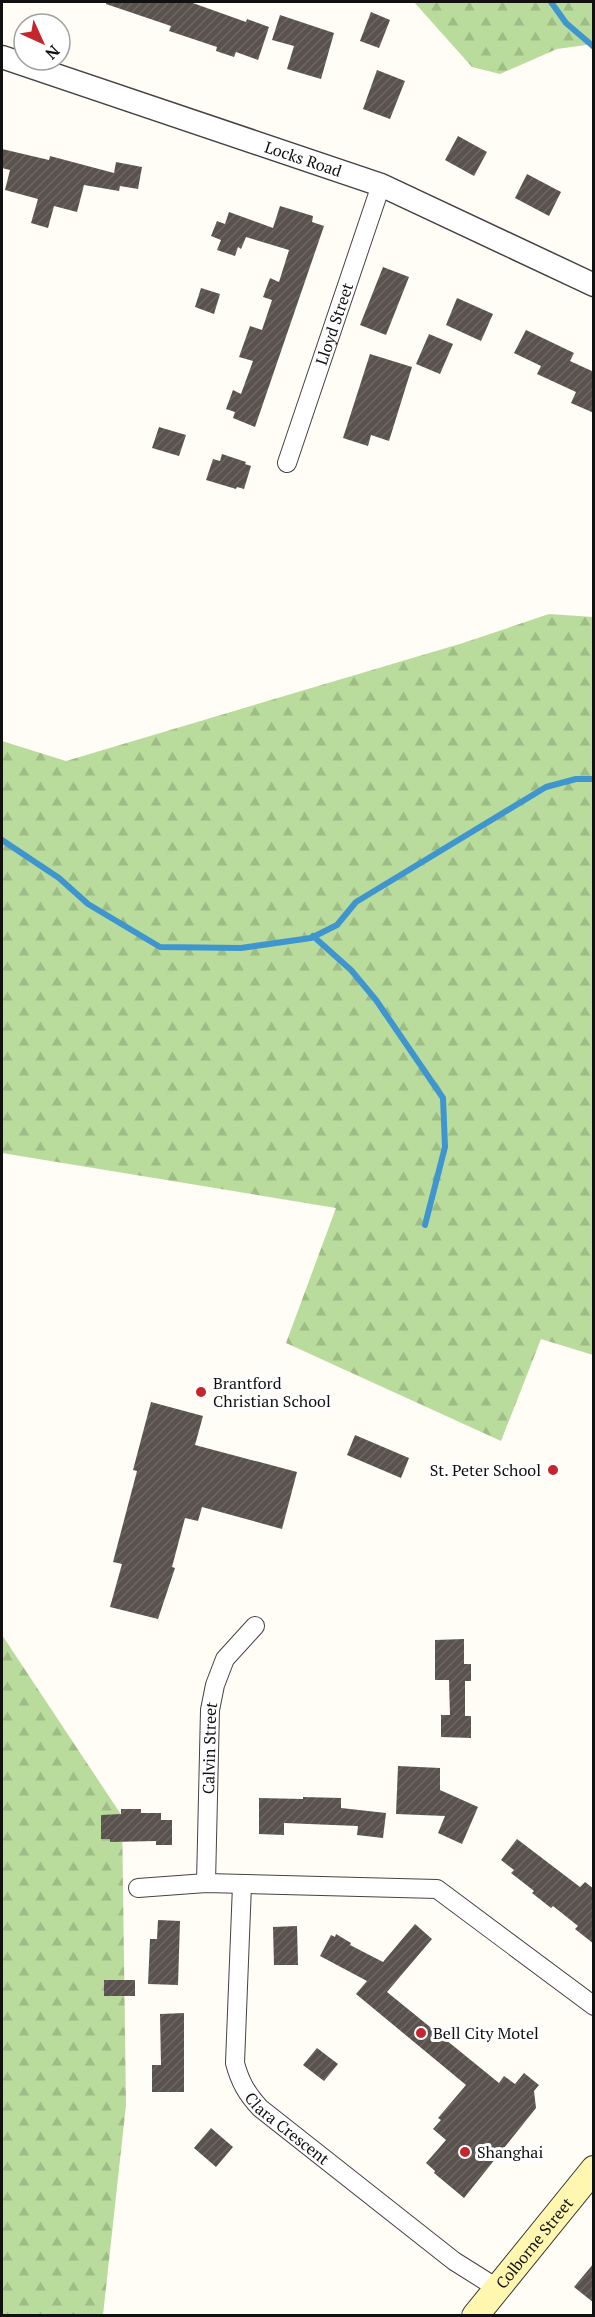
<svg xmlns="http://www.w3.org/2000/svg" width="595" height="2317" viewBox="0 0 595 2317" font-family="'PT Serif',serif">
<defs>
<pattern id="forest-firs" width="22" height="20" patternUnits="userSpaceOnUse" patternTransform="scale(1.5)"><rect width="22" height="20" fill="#b9dc9c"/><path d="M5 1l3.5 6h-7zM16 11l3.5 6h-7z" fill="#9ebc85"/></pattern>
<pattern id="building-hatch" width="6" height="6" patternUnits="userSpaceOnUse" patternTransform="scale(1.5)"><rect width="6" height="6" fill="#5a524d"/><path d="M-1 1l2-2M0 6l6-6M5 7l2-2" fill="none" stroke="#6d6662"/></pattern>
</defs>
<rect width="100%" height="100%" fill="#fffdf5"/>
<!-- forest -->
<g fill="url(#forest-firs)">
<polygon points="414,2 593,2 593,44 557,49 500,74 472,67"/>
<polygon points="549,614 593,617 593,1355 541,1339 501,1441 286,1343 336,1208 2,1153 2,741 66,761 463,643"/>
<polygon points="2,1635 122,1816 126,2105 103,2315 2,2315"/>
</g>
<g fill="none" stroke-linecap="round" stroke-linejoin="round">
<!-- stream -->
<g stroke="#3f96cf" stroke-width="6">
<polyline points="551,2 566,23 594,47"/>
<polyline points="2,840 59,878 88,904 160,947 241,948 311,938 337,925 356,902 546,787 576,779 594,779"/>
<polyline points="313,936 351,970 376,1000 443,1098 445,1147 425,1225"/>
</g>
</g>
<!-- building -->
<g fill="url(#building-hatch)">
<polygon points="106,2 190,2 246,22 247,19 269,27 258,60 236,52 234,57 216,51 217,47 169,31 171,26 106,4"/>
<polygon points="371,12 390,20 379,48 360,41"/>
<polygon points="280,15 334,33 321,79 287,69 294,46 272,40"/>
<polygon points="377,70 405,81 390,119 363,109"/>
<polygon points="458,136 487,152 474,176 445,160"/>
<polygon points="2,149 49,160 50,156 114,173 116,162 142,167 138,189 120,186 119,191 84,185 77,212 54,206 48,228 31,223 38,199 5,190 10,170 2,168"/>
<polygon points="527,174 561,192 549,216 515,198"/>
<polygon points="280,206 313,216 312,222 324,226 255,427 233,418 235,412 226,409 233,390 241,394 253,361 239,357 250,326 262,330 272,300 263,297 270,278 279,282 289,250 246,237 241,249 238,247 235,256 217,250 221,240 211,236 217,221 225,224 229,212 273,228"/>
<polygon points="383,267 409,277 386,335 360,325"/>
<polygon points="201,288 220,294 214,314 195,307"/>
<polygon points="457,298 493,314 481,341 446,325"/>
<polygon points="526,330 574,353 570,361 594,372 594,413 571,403 576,392 537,374 541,366 514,353"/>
<polygon points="429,334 453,344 440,374 416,364"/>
<polygon points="370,354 412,367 389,441 371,435 368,446 343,438"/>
<polygon points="159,427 186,435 179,456 152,448"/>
<polygon points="222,454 246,462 245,464 251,466 244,489 237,487 236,489 206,480 213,459 220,461"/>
<polygon points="151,1402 203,1416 195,1445 297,1472 282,1529 202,1507 198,1521 185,1518 172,1567 175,1568 158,1619 110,1607 122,1564 113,1562 137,1471 133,1470"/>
<polygon points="355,1435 409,1458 401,1478 347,1455"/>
<polygon points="464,1639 464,1664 471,1664 471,1681 465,1681 465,1716 471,1716 471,1738 441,1737 441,1715 450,1715 449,1680 435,1680 435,1640"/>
<polygon points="398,1766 440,1768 440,1790 478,1807 462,1844 438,1833 445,1816 396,1814"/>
<polygon points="303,1797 341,1798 341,1808 386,1813 383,1838 357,1835 358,1826 284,1823 284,1835 259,1834 259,1798 303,1799"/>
<polygon points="121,1809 141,1809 141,1813 161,1813 161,1820 172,1820 172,1845 156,1845 156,1841 110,1842 110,1839 101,1839 101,1815 121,1814"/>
<polygon points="517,1839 580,1887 585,1882 594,1889 594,1944 575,1929 578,1926 553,1906 551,1908 532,1893 534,1891 511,1873 514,1870 501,1860"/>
<polygon points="158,1920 180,1921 178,1985 148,1984 150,1939 157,1939"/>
<polygon points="415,1924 432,1939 387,1992 499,2083 504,2076 515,2084 524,2073 539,2085 534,2091 536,2108 464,2198 434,2173 435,2171 426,2163 446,2140 433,2129 441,2120 438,2118 466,2085 356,1994 367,1981 320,1956 331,1935 335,1937 336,1934 351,1943 350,1945 383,1962"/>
<polygon points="297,1926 298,1965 274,1965 273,1927"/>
<rect x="104" y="1980" width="31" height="16"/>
<polygon points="184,2013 184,2092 152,2092 152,2065 161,2065 160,2014"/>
<polygon points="317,2048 338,2064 324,2081 303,2065"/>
<polygon points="211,2128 233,2147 216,2167 194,2148"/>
<polygon points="594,2263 594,2303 574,2287"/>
</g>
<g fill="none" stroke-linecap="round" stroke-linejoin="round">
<!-- minor casing -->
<g stroke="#444" stroke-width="20">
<g id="minor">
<path id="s1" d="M287 463 381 185"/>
<path id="s2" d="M206 1883 210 1710 215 1685 225 1659 255 1626"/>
<path id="s3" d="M242 1885 235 2063C240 2082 247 2094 260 2108L454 2261 497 2288"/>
<polyline points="138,1888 206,1883 437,1889 594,2006"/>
</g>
</g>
<!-- tertiary casing -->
<g stroke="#444" stroke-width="25">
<g id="tertiary">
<path id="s4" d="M2 57 381 185 594 285"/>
</g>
</g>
<!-- secondary casing -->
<g stroke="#333" stroke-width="28">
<g id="secondary">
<path id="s5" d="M475 2316 594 2169"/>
</g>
</g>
<!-- minor -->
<use href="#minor" stroke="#fff" stroke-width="18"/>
<!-- tertiary -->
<use href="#tertiary" stroke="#fff" stroke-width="22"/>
<!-- secondary -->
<use href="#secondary" stroke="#fff6b0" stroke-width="26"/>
</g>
<!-- markers -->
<g fill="#c4262e" stroke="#fff" stroke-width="2">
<circle cx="201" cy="1392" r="6"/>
<circle cx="553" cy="1470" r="6"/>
<circle cx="421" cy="2033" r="6"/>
<circle cx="465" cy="2152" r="6"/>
</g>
<g text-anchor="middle" stroke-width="6" stroke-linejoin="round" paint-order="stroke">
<!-- street labels -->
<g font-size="16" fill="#111" stroke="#fff">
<text dy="6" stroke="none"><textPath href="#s4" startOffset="318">Locks Road</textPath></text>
<text dy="6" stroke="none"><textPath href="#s1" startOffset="147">Lloyd Street</textPath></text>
<text dy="6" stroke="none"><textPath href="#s2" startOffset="135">Calvin Street</textPath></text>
<text dy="6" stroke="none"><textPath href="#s3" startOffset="264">Clara Crescent</textPath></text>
<text dy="6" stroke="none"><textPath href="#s5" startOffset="94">Colborne Street</textPath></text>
</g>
<!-- poi labels -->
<g font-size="16" fill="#111" stroke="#fff" text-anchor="start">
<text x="213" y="1389">Brantford<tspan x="213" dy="18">Christian School</tspan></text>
<text x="541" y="1476" text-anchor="end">St. Peter School</text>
<text x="433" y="2039">Bell City Motel</text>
<text x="477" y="2158">Shanghai</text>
</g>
</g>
<!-- border -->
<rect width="595" height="2317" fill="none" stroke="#111111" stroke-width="6"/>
<!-- north arrow -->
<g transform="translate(42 42) rotate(135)"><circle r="28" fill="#ffffff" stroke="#a0a0a0" stroke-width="1.5"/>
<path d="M0-4.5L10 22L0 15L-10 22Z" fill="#c4262e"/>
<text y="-9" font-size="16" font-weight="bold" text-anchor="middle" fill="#111111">N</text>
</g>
</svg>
